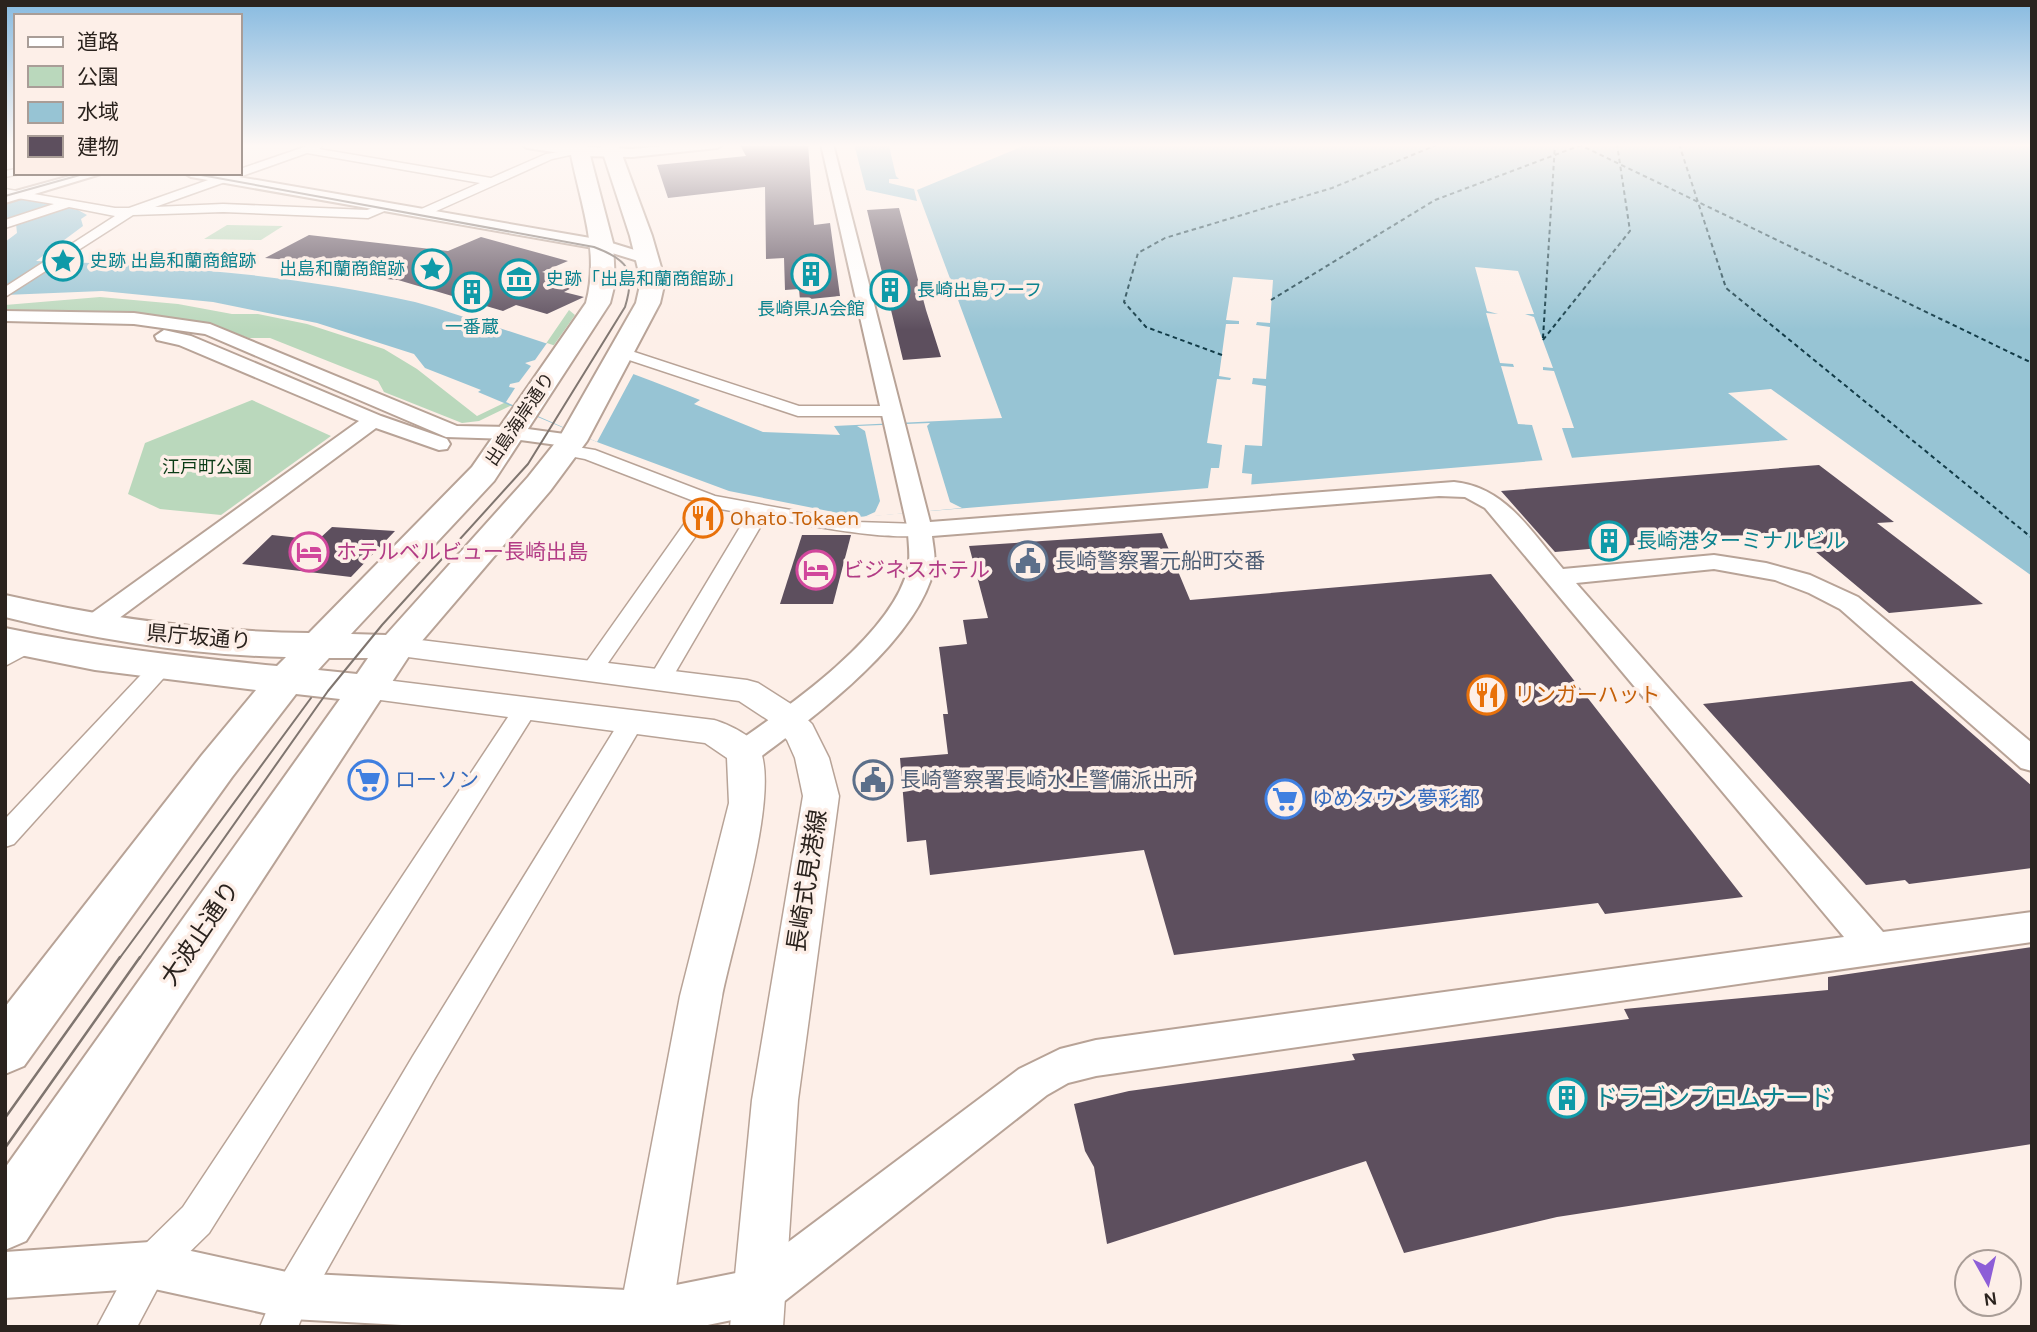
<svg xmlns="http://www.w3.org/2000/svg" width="2037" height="1332" viewBox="0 0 2037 1332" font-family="Karla,'Noto Sans JP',sans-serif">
<rect width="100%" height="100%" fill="#fdefe8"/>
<!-- green -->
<g fill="#bad8bc">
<polygon points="227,225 283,226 261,240 204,239"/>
<polygon points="100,297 178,304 232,314 258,314 307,324 384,349 417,369 477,416 506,402 569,310 575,315 512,405 479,421 462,423 384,392 378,381 270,338 249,338 223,329 177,318 94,311 5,312 5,305"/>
<polygon points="252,400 331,436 221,515 160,509 128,494 145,443"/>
</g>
<!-- water -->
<g fill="#97c4d4">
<polygon points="854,144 889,146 896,176 899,179 889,179 889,183 914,189 917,201 866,190"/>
<path d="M1028 144H2032V576L1771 389 1728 393 1788 440 858 517 729 491 597 442 478 392 481 390 425 368 414 354 317 323 213 302 102 291 5 295V242L17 233 16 224 5 222V196L78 210 87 215 81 219 83 226 36 261C163 265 291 274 415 302 442 309 469 319 496 327 565 349 633 373 700 400L694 404 763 432 840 435 834 426 1002 418 917 190Z"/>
</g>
<!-- pier -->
<g fill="#fdefe8">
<polygon points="1475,267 1518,271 1534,314 1525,314 1534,317 1553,368 1543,367 1543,370 1554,371 1574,428 1562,428 1573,461 1543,462 1532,425 1518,424 1501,366 1514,367 1513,364 1500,363 1486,313 1498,314 1487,311"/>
<polygon points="1233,277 1273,280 1270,323 1257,322 1256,325 1270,327 1266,379 1253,378 1252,384 1266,386 1262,446 1245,445 1242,473 1252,474 1251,488 1226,490 1208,488 1211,468 1219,468 1222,445 1207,443 1217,379 1230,380 1231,378 1219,376 1226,324 1239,324 1239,321 1226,320"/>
<polygon points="547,343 634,373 597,442 506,402 515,388 509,387 510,384 519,382 531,366 525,363 535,360"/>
<polygon points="930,423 927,426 950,502 962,508 864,517 875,512 880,501 865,431 857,426"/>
</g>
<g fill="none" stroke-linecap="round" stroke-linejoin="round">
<!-- ferry -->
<g stroke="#123b47" stroke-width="2" stroke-dasharray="4.5 3.5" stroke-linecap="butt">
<polyline points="1578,144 2032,363"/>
<polyline points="1679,144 1726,288 2032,538"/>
<polyline points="1271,300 1435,200 1584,144"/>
<polyline points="1543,338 1555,144"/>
<polyline points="1543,340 1630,231 1617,144"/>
<polyline points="1222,355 1146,327 1124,302 1138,253 1165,238 1332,188 1439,144"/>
</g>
</g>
<!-- building -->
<g fill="#5d4f5e">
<polygon points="808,144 814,225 830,223 840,296 800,300 799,289 785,290 784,258 766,259 765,187 668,198 657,165 746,156 740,145"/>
<polygon points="899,208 926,310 941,357 903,360 867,210"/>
<polygon points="309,235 448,251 481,237 568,261 542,272 565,278 559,281 577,285 564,292 584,297 547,314 516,305 503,311 398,280 283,270 301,261 265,258"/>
<polygon points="1819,465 1894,522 1877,523 1983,604 1889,613 1791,531 1555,552 1501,491"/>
<polygon points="332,527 395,531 351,577 242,564 272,535 318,540"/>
<polygon points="1162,533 1190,600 1491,574 1743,897 1605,914 1598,903 1174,955 1144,850 930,875 926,840 907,842 900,758 948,754 943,714 948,714 939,647 967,644 963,620 988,618 969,546"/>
<polygon points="802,535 851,535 833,604 780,604"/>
<polygon points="1912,681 2032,786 2032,868 1909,884 1905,880 1866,885 1703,704"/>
<polygon points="2032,947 2032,1144 1557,1217 1404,1253 1366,1161 1107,1244 1094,1167 1085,1151 1074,1104 1129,1091 1355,1060 1352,1054 1629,1019 1624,1009 1828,990 1828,977"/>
</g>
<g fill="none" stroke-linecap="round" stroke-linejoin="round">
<!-- minor casing -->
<g stroke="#b8a397" stroke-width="3">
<g id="minor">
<polygon points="313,144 324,144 319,149 491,178 546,154 579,149 584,152 552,159 423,217 417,213 419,210 480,183 307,153 155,207 223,204 367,210 388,203 394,207 368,218 223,212 133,215 5,297 5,287 115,216 69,207 5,228 5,220 54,204 5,196 5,189 115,208 129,208 228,173 240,173 240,169"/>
<polygon points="16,169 16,173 20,174 5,177 5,171"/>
<polygon points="619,347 799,406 889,406 897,411 889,416 798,416 614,355 611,352 614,349"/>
<path d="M565 445 595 450 715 496 856 522 920 524 930 530C916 548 791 522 766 517L668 685 660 688 652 685 648 680 748 514 715 508 599 676 591 679 583 676 580 671 699 503 585 459 559 454 556 450Z"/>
<polygon points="27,638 35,640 38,645 35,650 5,666 5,649"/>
<polygon points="162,659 170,661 173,666 170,671 14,844 5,847 5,819 154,661"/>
<polygon points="526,700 534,702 538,708 209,1233 163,1278 137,1327 97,1327 137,1252 183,1207 518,702"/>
<polygon points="632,714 641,716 644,722 435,1078 306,1307 298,1327 260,1327 278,1283 413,1056 623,716"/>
</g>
</g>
<!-- tertiary casing -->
<g stroke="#b8a397" stroke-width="4">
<g id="tertiary">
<polygon points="521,144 632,149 682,144 723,144 717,148 632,157 579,156 527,148"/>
<path d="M821 144H833L930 522 1454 482C1506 487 1531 532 1563 569L1714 555 1766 563 1810 575 1858 597 2032 743V771L2021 768 1840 609 1809 593 1775 580 1714 569 1576 583 1883 932 2032 912V942L1096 1076 1068 1083 1047 1095 777 1307 761 1314 698 1327H439L291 1319 150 1288 5 1298V1252L150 1242 291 1273 646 1291 751 1270 1019 1069 1060 1049 1096 1040 1844 937 1485 508 1465 497 1439 496 932 536C933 546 936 558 934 568 918 641 813 718 755 761L744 764 733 761 729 753 733 745C788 707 893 635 908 568 911 556 908 542 908 530Z"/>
<polygon points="81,173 104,173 5,203 5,194"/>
<polygon points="184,173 216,173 602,240 654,256 656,259 648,264 599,249 191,177"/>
<polygon points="5,311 134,313 210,324 457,426 513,427 572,435 580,436 583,441 580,446 572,447 513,439 446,437 205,334 134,324 5,321"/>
<polygon points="164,330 191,336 381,416 447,439 450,444 447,449 439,450 376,428 103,630 94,632 85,630 81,624 85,618 359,421 179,345 157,340 155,336"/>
</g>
</g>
<!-- secondary casing -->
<g stroke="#b8a397" stroke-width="3">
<g id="secondary">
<polygon points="396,637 747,680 758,683 791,704 812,724 829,758 839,796 798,1100 783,1327 730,1327 752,1100 803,796 795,758 787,740 768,720 739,701 385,654 381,647 385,640"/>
<path d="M369 678 714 720C728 724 756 737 761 752 778 802 733 940 722 997 702 1106 687 1217 670 1327H617L680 996 729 803 727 758 705 743 358 697 353 689 358 681Z"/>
</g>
</g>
<!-- trunk casing -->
<g stroke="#b8a397" stroke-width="4">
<path id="trunk" d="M569 144H587L613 243 615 283 610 303 494 481 351 634 386 635 528 477 559 438 636 303 641 281 630 236 600 144H618L652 236 665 281 660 303 587 441 550 491 409 656 26 1241 5 1250V1168L340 699 296 694 232 777 24 1066 5 1074V1007L202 755 256 690 95 670 5 652V628C95 647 186 657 277 666L286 657C191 655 98 640 5 617V595C106 618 206 632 309 633L472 467 586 303C601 248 578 198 569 144ZM329 658H368L357 674 318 670Z"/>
</g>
<!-- minor -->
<use href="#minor" fill="#fff" fill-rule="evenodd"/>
<!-- tertiary -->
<use href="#tertiary" fill="#fff" fill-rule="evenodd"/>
<!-- secondary -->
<use href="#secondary" fill="#fff" fill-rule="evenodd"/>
<!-- trunk -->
<use href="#trunk" fill="#fff" fill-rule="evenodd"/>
<!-- tram-far1 -->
<g stroke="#7f756f" stroke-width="2">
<polyline points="5,196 87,173"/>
<polyline points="119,959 311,698"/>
<path d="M139 959 328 691 382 625 528 464 625 307C636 271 629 260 594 247L190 173"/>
</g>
<!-- tram -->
<g stroke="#7f756f" stroke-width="2.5">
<polyline points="5,1118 120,957"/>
<polyline points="5,1148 140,957"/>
</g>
</g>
<!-- sky -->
<linearGradient id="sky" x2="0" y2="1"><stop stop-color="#87bae0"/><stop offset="0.44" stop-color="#fef8f5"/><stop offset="1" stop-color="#fef8f5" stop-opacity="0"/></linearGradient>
<rect width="2037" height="330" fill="url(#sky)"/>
<!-- icons -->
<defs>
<g id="sight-ring" transform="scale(2.0125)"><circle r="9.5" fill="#fdefe8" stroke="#0f9aa8" stroke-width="1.5"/><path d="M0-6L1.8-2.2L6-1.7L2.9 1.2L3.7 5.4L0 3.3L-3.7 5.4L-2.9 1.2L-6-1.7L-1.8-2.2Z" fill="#0f9aa8"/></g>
<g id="building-ring" transform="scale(2.0125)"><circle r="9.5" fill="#fdefe8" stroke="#0f9aa8" stroke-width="1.5"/><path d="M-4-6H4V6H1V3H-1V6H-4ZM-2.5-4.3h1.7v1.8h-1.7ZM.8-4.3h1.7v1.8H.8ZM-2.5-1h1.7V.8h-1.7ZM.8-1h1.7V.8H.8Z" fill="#0f9aa8"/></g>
<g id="museum-ring" transform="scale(2.0125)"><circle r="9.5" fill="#fdefe8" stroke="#0f9aa8" stroke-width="1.5"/><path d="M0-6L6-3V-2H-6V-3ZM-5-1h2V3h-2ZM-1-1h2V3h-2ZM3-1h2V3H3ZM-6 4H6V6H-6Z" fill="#0f9aa8"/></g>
<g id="restaurant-ring" transform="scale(2.0125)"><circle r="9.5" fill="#fdefe8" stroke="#e8710a" stroke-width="1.5"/><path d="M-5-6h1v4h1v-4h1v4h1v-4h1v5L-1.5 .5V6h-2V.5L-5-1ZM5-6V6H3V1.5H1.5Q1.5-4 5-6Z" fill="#e8710a"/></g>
<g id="hotel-ring" transform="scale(2.0125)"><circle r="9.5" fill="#fdefe8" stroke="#d1479c" stroke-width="1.5"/><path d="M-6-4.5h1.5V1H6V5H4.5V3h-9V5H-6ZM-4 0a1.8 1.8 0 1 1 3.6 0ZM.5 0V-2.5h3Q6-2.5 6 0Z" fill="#d1479c"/></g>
<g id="civic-ring" transform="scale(2.0125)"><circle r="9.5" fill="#fdefe8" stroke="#5c6f8a" stroke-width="1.5"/><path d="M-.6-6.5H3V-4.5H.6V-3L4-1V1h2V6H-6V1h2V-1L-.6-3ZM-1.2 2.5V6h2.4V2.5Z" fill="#5c6f8a"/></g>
<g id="supermarket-ring" transform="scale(2.0125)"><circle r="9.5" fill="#fdefe8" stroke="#3f7fe0" stroke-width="1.5"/><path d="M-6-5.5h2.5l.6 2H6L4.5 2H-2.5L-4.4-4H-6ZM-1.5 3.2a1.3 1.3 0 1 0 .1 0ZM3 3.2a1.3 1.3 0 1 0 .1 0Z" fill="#3f7fe0"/></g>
</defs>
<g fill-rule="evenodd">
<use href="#sight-ring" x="63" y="261"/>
<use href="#sight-ring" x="432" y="269"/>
<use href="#building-ring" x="811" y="274"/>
<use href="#museum-ring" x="519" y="279"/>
<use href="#building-ring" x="890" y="290"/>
<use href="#building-ring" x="472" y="292"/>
<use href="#restaurant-ring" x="703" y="518"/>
<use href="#building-ring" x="1609" y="541"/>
<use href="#hotel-ring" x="309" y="552"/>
<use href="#civic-ring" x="1028" y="561"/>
<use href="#hotel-ring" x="816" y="570"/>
<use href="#restaurant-ring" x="1487" y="695"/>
<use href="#supermarket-ring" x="368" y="780"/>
<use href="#civic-ring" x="873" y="780"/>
<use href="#supermarket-ring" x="1285" y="799"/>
<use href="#building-ring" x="1567" y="1098"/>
</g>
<g text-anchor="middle" stroke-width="7" stroke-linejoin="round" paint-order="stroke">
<!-- far-culture labels -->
<g font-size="18" fill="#0d838f" stroke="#fdefe8" text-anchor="start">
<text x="90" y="267">史跡 出島和蘭商館跡</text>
<text x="405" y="275" text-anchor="end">出島和蘭商館跡</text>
<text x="546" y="285">史跡「出島和蘭商館跡」</text>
<text x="917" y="296">長崎出島ワーフ</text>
<text x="811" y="315" text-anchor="middle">長崎県JA会館</text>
<text x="472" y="333" text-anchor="middle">一番蔵</text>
</g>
<!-- far-street labels -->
<g font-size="18" fill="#2b231e" stroke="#fdefe8">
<text transform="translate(520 419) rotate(-56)" y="6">出島海岸通り</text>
</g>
<!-- far-park labels -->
<g font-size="18" fill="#0a3b16" stroke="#fdefe8">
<text x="207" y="473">江戸町公園</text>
</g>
<!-- food labels -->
<g font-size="21" fill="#c56008" stroke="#fdefe8" text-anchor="start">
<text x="730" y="525">Ohato Tokaen</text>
<text x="1514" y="702">リンガーハット</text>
</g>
<!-- culture labels -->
<g font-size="21" fill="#0d838f" stroke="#fdefe8" text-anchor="start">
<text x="1636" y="548">長崎港ターミナルビル</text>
</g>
<!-- hotel labels -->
<g font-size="21" fill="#b23c85" stroke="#fdefe8" text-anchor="start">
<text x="336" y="559">ホテルベルビュー長崎出島</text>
<text x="843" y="577">ビジネスホテル</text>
</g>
<!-- service labels -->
<g font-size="21" fill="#4e5e75" stroke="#fdefe8" text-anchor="start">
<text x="1055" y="568">長崎警察署元船町交番</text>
<text x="900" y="787">長崎警察署長崎水上警備派出所</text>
</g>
<!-- street labels -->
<g font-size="21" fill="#2b231e" stroke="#fdefe8">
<text transform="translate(199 637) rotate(5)" y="7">県庁坂通り</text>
</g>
<!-- shop labels -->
<g font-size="21" fill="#366cbe" stroke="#fdefe8" text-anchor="start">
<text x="395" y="787">ローソン</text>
<text x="1312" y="806">ゆめタウン夢彩都</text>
</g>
<!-- near-street labels -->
<g font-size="24" fill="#2b231e" stroke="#fdefe8">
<text transform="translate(807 881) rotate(-81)" y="8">長崎式見港線</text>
<text transform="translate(200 933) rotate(-56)" y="8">大波止通り</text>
</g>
<!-- near-culture labels -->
<g font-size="24" fill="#0d838f" stroke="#fdefe8" text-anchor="start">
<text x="1594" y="1106">ドラゴンプロムナード</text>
</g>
</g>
<!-- border -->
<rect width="2037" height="1332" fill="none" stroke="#2b231e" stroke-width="14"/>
<!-- legend -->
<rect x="14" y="14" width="228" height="161" fill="#fdefe8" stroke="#a99d97" stroke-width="2"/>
<rect x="28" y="37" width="35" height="10" fill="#ffffff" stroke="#a99d97" stroke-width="2"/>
<text x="77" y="49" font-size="21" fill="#2b231e">道路</text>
<rect x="28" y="66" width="35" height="21" fill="#bad8bc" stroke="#a99d97" stroke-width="2"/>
<text x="77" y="84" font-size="21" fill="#2b231e">公園</text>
<rect x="28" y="102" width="35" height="21" fill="#97c4d4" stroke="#a99d97" stroke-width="2"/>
<text x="77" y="119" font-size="21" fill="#2b231e">水域</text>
<rect x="28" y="136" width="35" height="21" fill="#5d4f5e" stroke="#a99d97" stroke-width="2"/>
<text x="77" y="154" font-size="21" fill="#2b231e">建物</text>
<!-- north arrow -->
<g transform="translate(1988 1283) rotate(172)"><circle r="33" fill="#fdefe8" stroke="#a99d97" stroke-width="2"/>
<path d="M0-5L12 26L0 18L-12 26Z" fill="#8d5ed7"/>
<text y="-10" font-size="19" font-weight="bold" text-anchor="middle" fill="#2b231e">N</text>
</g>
</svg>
